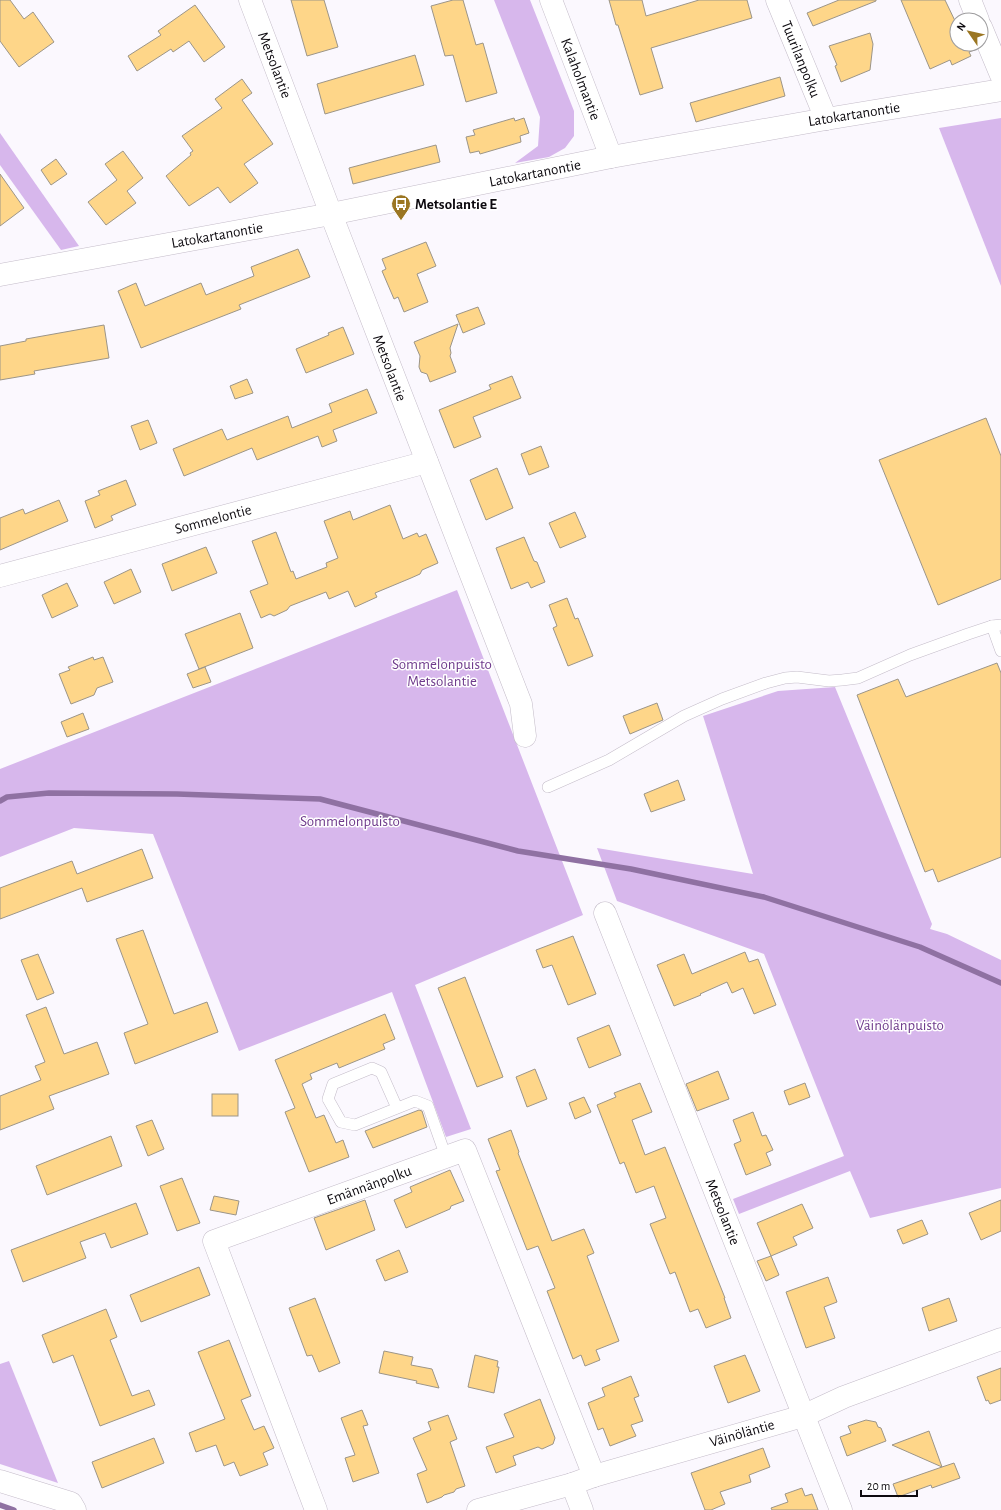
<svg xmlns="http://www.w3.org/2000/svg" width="1001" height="1510" viewBox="0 0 1001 1510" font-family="'Alegreya Sans',sans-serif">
<rect width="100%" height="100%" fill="#fbf8fe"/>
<!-- green -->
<g fill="#d7b7ec">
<polygon points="494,0 530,0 574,111 574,136 565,148 549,157 515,163 538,146 540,117"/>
<polygon points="1001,118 1001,286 939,128"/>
<polygon points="0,133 79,246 61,250 0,165"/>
<polygon points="457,590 583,915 415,985 471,1129 446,1137 392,992 239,1051 153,834 74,828 0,857 0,769"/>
<polygon points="835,687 932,924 930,929 947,934 1001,960 1001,1188 870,1218 850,1171 739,1214 733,1199 844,1156 764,954 617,901 597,848 753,874 703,716 778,691"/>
<polygon points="9,1361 58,1483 0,1464 0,1364"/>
</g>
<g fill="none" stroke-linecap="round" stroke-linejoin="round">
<!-- stream -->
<g stroke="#8f71a2" stroke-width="5.5">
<polyline points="0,801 7,797 49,793 177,794 320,799 518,851 631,869 764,897 920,947 1001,983"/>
<polyline points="0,1505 14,1510"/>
</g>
</g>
<!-- building -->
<g fill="#fed689" stroke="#9c9588">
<polygon points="0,0 10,0 24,19 33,12 54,42 19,67 0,41"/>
<polygon points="291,0 324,0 338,47 307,56"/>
<polygon points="453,0 463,0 476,45 483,43 497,93 466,102 453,55 445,56 431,6"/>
<polygon points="609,0 642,0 646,16 699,0 747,0 752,18 651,48 663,88 640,95 618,25 616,25"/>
<polygon points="839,0 876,0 876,1 813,26 807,13"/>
<polygon points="901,0 945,0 957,25 957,44 975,44 977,49 969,52 971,56 952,65 950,60 930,69"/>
<polygon points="195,5 225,47 204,62 189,41 173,52 171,49 137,71 128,56 161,35 158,31"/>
<polygon points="870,33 873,44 870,70 841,82 835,66 837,65 829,46"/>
<polygon points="415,55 424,85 325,114 317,84"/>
<polygon points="780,77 785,96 696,122 690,103"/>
<polygon points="242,79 252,93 242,100 273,144 244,164 258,183 230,203 218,187 189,206 166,176 191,155 190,153 193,151 182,136 222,108 215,99"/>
<polygon points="514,118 515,121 524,118 529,133 520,136 521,142 480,154 479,151 470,153 466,137 475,135 473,130"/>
<polygon points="436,145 440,162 353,184 349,168"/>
<polygon points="123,151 143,178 127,191 136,203 106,225 88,202 117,180 105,164"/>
<polygon points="56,159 67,174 51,185 41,170"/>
<polygon points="0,174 24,208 0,226"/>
<polygon points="426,242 436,266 417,274 428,302 404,312 398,297 394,299 382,271 386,269 382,259"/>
<polygon points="298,249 310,277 239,305 241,309 141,348 118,291 136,283 145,306 201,283 206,295 254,276 251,267"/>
<polygon points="478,307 485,324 463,333 456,315"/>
<polygon points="458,324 450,348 451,353 450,356 456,372 430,382 427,374 421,372 419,367 420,356 414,342"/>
<polygon points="104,325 109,358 34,371 35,374 0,380 0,346 26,341 26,339"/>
<polygon points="343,327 354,354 306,373 296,349 329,335 328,333"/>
<polygon points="512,376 521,398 473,417 481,437 454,448 439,410 491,389 489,385"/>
<polygon points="247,379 253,393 235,399 230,386"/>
<polygon points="367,389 377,413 333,430 337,441 322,447 318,436 257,460 252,448 184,476 173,449 222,429 227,440 288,416 292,428 332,412 329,404"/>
<polygon points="986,418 1001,456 1001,579 938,605 879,460"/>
<polygon points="148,420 157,443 140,450 131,426"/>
<polygon points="541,446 549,467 529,475 521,454"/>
<polygon points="497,468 513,508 486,520 470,480"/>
<polygon points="126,480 136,505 111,516 113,520 95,528 85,501 100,495 98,491"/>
<polygon points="59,500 68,521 0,550 0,518 23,509 25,514"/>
<polygon points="390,505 403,539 417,533 419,537 426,534 438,563 422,570 420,574 411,578 375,593 377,597 355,607 348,591 329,599 326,592 290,606 287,610 274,616 270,614 261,618 250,591 268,584 252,541 276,532 291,572 293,571 296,579 327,567 326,563 338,558 324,521 350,511 353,520"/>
<polygon points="575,512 586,537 560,548 549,523"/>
<polygon points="524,537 534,561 537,562 545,582 531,588 528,582 511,589 496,548"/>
<polygon points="206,547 217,573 172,591 162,564"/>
<polygon points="131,569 141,592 114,604 104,582"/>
<polygon points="67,583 78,606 52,618 42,595"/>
<polygon points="567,598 575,619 578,618 593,656 568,666 553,628 557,626 549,605"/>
<polygon points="240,613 253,648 199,669 185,634"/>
<polygon points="93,657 94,660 103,657 113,682 97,688 94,695 71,704 59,674 70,670 68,667"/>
<polygon points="997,663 1001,673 1001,857 938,882 933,869 925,872 857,695 898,679 906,697"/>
<polygon points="205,667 211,682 193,688 187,674"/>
<polygon points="657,703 663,720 630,734 623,716"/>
<polygon points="83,713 89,729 67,737 61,722"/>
<polygon points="678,780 685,800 651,812 644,794"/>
<polygon points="142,849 153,878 87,902 82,888 0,919 0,888 72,861 77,874"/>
<polygon points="143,930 174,1014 207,1002 218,1032 135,1064 124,1033 148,1024 116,939"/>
<polygon points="573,936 596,994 568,1005 552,965 543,968 536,950"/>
<polygon points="745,952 749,962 758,959 776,1005 754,1014 743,988 732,993 727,982 700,994 701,995 674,1006 657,965 684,954 692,974"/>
<polygon points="38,954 54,993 37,1000 21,960"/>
<polygon points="465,977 503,1077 477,1087 438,988"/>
<polygon points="46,1007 64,1054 97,1042 109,1074 49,1096 54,1109 0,1130 0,1096 41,1080 35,1066 45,1062 26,1015"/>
<polygon points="385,1014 395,1039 383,1044 385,1049 339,1068 337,1063 310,1074 312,1079 302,1084 316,1118 324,1115 336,1143 343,1140 349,1157 309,1172 285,1112 295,1108 275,1060"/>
<polygon points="609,1025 621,1055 589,1068 577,1038"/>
<polygon points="535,1069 547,1099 527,1107 516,1077"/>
<polygon points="718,1071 729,1099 697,1111 686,1084"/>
<polygon points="640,1083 652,1112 632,1120 645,1155 665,1147 725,1298 724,1298 731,1318 706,1328 698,1309 690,1312 675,1272 670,1274 650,1224 666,1218 654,1186 636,1193 624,1162 620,1164 597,1105 616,1097 614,1093"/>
<polygon points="805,1083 810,1097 789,1105 784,1091"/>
<rect x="212" y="1094" width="26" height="22"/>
<polygon points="584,1097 591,1112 575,1119 569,1103"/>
<polygon points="419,1110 422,1111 427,1127 373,1148 365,1131"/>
<polygon points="753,1112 762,1136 766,1135 773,1150 766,1153 771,1165 746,1175 734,1144 741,1141 733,1120"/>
<polygon points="152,1120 164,1149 148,1156 136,1126"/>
<polygon points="511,1130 519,1152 518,1153 552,1241 584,1229 594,1253 587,1256 619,1341 596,1350 600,1360 585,1366 581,1355 573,1359 547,1291 555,1288 538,1246 527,1250 496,1171 500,1170 488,1139"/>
<polygon points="111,1136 122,1166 47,1195 36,1166"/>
<polygon points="450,1170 464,1201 451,1206 450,1209 406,1228 394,1200 412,1192 410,1187"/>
<polygon points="182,1178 200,1223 177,1231 160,1186"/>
<polygon points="214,1196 239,1201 236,1215 210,1210"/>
<polygon points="365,1200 375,1230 326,1250 314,1218"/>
<polygon points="1001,1200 1001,1231 981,1240 969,1213"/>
<polygon points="136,1203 148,1234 111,1248 105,1233 80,1242 86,1258 23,1282 11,1250"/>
<polygon points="802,1204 813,1228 793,1237 797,1245 771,1256 757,1223"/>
<polygon points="922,1220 928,1234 903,1244 897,1230"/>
<polygon points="399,1250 408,1272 385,1281 376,1260"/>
<polygon points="771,1256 779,1275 766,1281 757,1261"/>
<polygon points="199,1267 210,1295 141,1322 130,1295"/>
<polygon points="828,1277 837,1302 824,1307 835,1338 806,1348 786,1292"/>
<polygon points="315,1298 340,1363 319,1372 312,1355 307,1356 289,1308"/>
<polygon points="949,1298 957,1321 929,1331 922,1308"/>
<polygon points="106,1309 117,1337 110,1340 132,1396 149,1390 155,1405 100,1426 73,1355 53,1363 42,1335"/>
<polygon points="229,1340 251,1396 241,1400 254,1430 264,1426 274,1448 263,1453 268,1465 240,1476 234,1462 224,1466 216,1445 196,1452 189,1433 225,1419 198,1352"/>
<polygon points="384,1351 413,1357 411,1365 432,1369 439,1388 416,1383 417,1381 379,1373"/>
<polygon points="475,1355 498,1361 497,1367 499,1367 494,1393 468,1387"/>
<polygon points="745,1355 760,1391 728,1403 714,1366"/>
<polygon points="1001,1368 1001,1400 990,1404 988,1400 986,1401 977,1377"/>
<polygon points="631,1376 639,1396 634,1398 643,1421 631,1425 636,1436 610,1446 603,1428 598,1430 588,1403 605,1396 602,1388"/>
<polygon points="540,1399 555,1438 553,1444 542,1449 538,1447 513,1456 516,1465 496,1473 486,1447 514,1437 504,1414"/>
<polygon points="362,1410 368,1425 363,1426 379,1473 353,1482 345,1458 355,1455 341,1418"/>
<polygon points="448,1415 457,1439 450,1442 465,1486 456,1489 454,1492 444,1495 442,1497 427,1503 417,1474 427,1470 413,1438 431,1430 428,1422"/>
<polygon points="866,1420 876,1422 878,1427 881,1428 886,1441 847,1456 840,1437 851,1433 848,1426"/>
<polygon points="929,1431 942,1467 954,1463 960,1478 932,1488 931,1485 898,1497 893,1484 942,1467 892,1445"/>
<polygon points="154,1438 164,1463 102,1488 92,1462"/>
<polygon points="763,1448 770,1467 749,1475 751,1482 720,1492 725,1504 711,1510 705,1510 691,1473"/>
<polygon points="802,1488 805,1496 812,1494 818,1510 772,1510 771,1508 788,1502 785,1494"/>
</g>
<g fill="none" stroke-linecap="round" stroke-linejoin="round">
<!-- lane casing -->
<g stroke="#c4bcc9" stroke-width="12">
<g id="lane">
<polyline points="992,626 1001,651"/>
<polyline points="548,787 609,760 684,716 722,699 766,683 785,678 797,677 829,681 842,680 858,678 910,655 968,634 992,626 1001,625"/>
<polyline points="397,1108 381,1072 372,1068 333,1084 328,1099 341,1122 355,1125 415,1101 428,1106 446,1157"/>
</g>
</g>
<!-- street casing -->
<g stroke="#c4bcc9" stroke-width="23">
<g id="street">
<polyline points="250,0 331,214 521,704 525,736"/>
<polyline points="551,0 611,157"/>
<polyline points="777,0 826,119"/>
<polyline points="970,0 978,20"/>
<polyline points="981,27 1001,75"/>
<polyline points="0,275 331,214 611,157 826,119 1001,90"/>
<polyline points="0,576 427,462"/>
<polyline points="605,913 841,1510"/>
<polyline points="0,1481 71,1503 75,1510"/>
<polyline points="572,1484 582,1510"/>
<polyline points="316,1510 214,1241 465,1150 594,1476"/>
<polyline points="478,1510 572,1484 594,1476 803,1416 844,1397 1001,1339"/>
</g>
</g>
<!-- lane -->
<use href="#lane" stroke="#fff" stroke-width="11"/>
<!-- street -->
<use href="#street" stroke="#fff" stroke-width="22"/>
</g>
<!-- icons -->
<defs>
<g id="bus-pin" transform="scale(1)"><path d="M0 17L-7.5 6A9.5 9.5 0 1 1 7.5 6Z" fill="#9b7622" stroke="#fff"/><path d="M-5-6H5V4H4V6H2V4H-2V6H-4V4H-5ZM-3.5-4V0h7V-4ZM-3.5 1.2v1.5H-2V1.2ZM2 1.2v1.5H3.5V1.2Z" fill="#fff"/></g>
</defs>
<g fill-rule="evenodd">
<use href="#bus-pin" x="401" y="204"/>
</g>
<g text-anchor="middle" stroke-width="3" stroke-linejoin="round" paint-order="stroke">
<!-- street labels -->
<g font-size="15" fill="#0d0a0f" stroke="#fff">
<text transform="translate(801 59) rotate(68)" y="5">Tuurilanpolku</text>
<text transform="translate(275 65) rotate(69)" y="5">Metsolantie</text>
<text transform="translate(581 79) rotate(69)" y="5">Kalaholmantie</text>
<text transform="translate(854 114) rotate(-9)" y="5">Latokartanontie</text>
<text transform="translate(535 173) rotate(-11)" y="5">Latokartanontie</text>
<text transform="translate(217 235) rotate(-10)" y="5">Latokartanontie</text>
<text transform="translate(390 368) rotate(69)" y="5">Metsolantie</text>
<text transform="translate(213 519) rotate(-15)" y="5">Sommelontie</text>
<text transform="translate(369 1185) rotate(-20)" y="5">Emännänpolku</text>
<text transform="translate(723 1212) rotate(68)" y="5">Metsolantie</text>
<text transform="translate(742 1433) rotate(-16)" y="5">Väinöläntie</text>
</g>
<!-- poi labels -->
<g font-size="15" font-weight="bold" fill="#0d0a0f" stroke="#fff" text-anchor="start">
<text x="415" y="209">Metsolantie E</text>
</g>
<!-- park labels -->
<g font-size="15" fill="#6f3b8c" stroke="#fff">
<text x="442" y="669">Sommelonpuisto<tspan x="442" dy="17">Metsolantie</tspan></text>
<text x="350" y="826">Sommelonpuisto</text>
<text x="900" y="1030">Väinölänpuisto</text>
</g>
</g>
<!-- north arrow -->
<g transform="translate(969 32) rotate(304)"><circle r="19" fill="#ffffff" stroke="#9e9d9f"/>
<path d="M0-3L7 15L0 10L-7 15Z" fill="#9b7622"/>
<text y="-6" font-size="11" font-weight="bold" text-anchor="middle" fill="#0d0a0f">N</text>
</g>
<!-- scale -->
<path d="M861 1490v6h56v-6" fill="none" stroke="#0d0a0f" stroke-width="2"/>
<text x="867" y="1490" font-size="12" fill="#0d0a0f" stroke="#ffffff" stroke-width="3" paint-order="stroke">20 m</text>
</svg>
